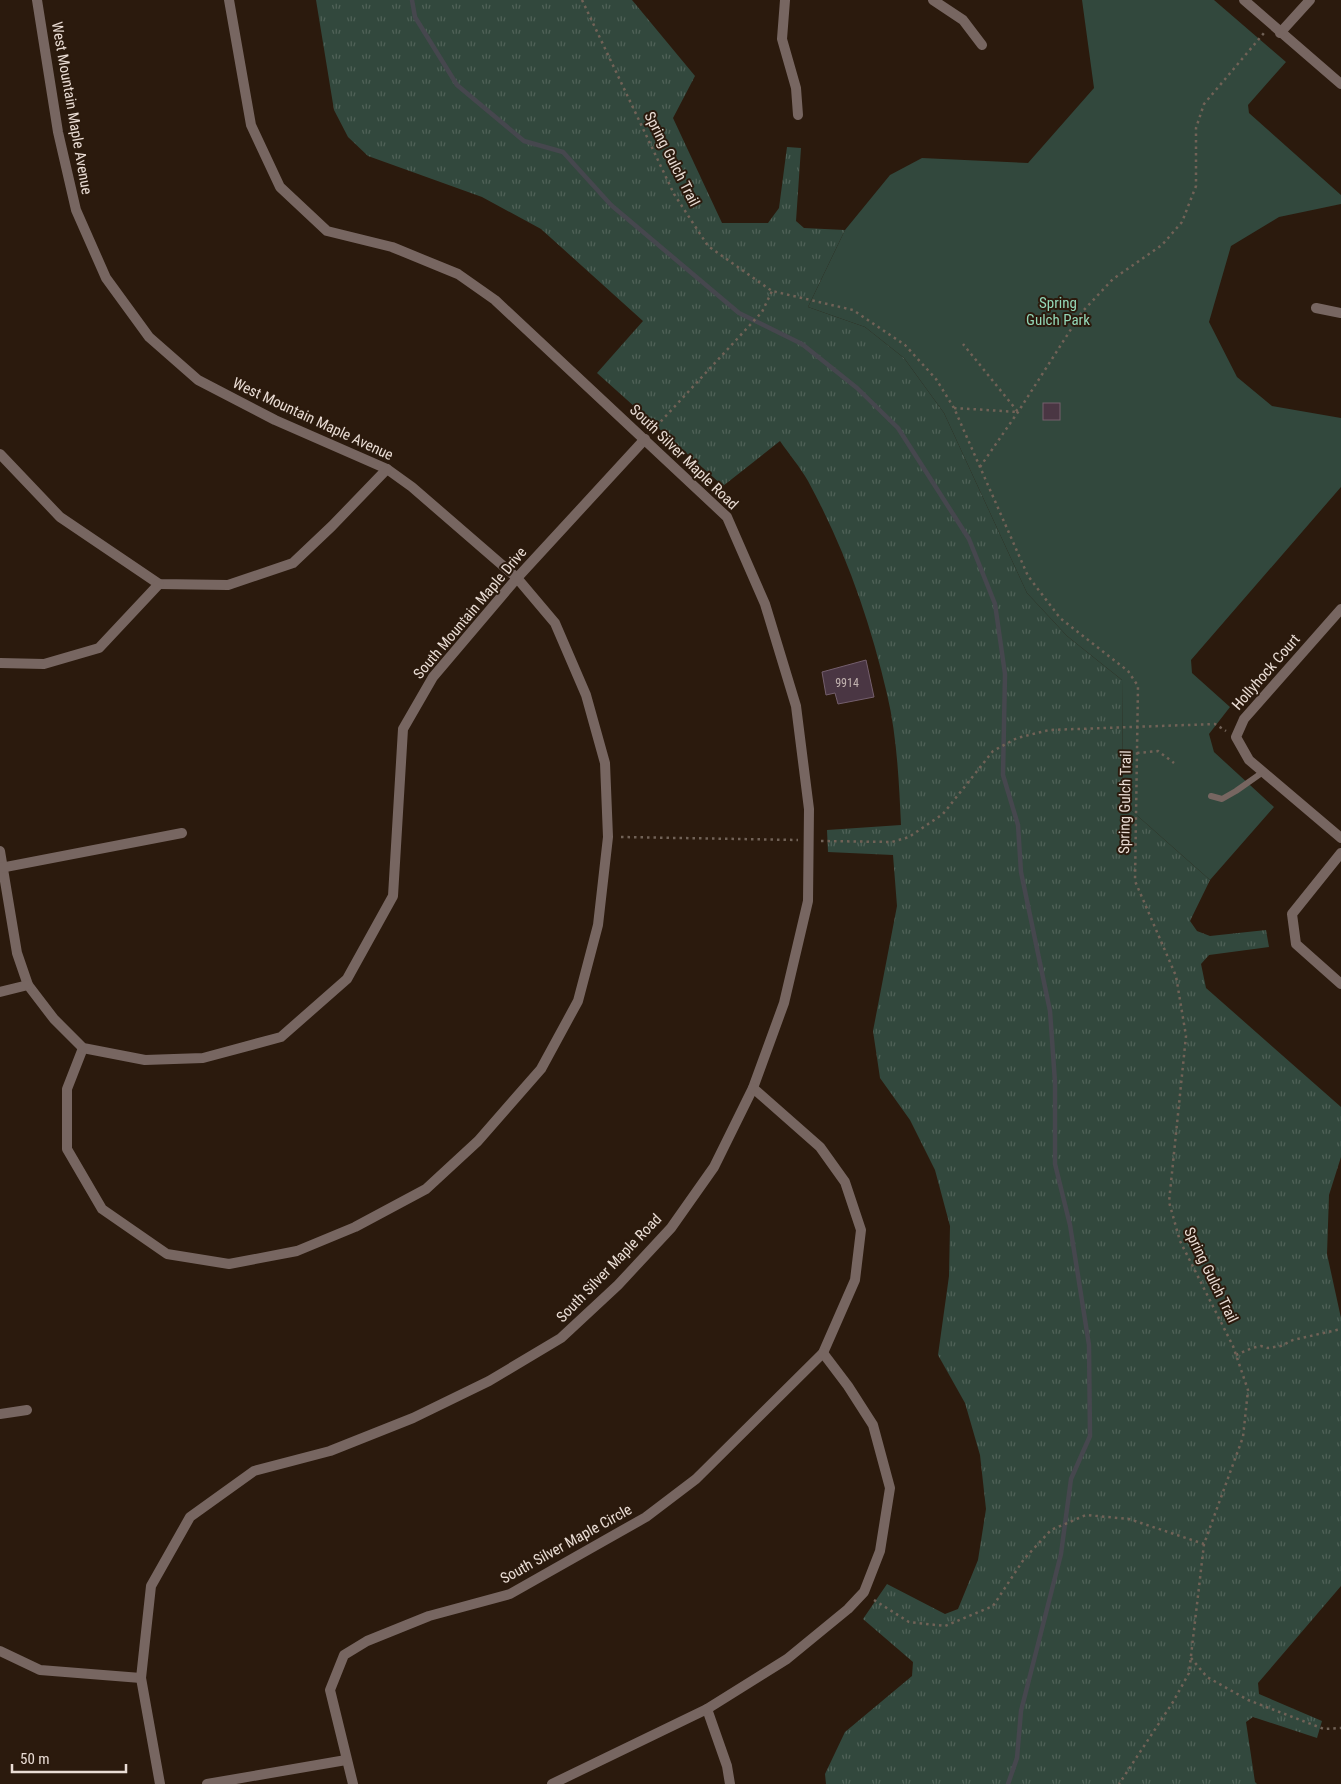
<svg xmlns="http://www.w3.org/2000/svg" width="1341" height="1784" viewBox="0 0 1341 1784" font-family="'Roboto Condensed',sans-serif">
<defs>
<pattern id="grass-tufts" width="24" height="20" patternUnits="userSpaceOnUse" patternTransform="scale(1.25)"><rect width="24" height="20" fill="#32483d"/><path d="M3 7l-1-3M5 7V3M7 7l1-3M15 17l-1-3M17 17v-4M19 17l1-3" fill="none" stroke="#506258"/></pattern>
</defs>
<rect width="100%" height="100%" fill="#2b1a0d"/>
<!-- grass -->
<path fill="url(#grass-tufts)" d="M316 0H632L695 76 673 118 722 223H768L779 208 787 147 801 148 796 221 804 228 845 230 808 307 865 327 904 358 944 413 1027 593 1067 636 1122 680 1123 803 1210 880 1190 921 1197 931 1210 936 1266 930 1269 947 1209 955 1201 964 1206 988 1341 1107V1157L1329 1195 1327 1254 1341 1318V1586L1258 1683 1259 1694 1322 1721 1317 1738 1253 1717 1246 1722 1255 1782 1257 1784H826L825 1774 845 1732 912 1676 913 1662 863 1619 887 1584 945 1614 958 1609 978 1560 986 1509 980 1455 965 1403 938 1355 949 1276 950 1226 935 1170 910 1120 880 1078 873 1031 897 906 893 855 828 852 827 830 901 825C899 782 897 736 887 694 870 620 844 547 808 481 800 467 789 454 780 441L723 486 597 373 643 321 541 229 482 197 368 156 348 137 334 110Z"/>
<!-- park -->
<polygon fill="#32483d" points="1082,0 1214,0 1286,62 1248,105 1249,113 1341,195 1341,204 1279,217 1231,246 1209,322 1237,377 1272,406 1341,418 1341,487 1191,660 1192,673 1230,707 1209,734 1214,752 1274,807 1210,880 1123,803 1122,680 1067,636 1027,593 944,413 904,358 865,327 808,307 845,230 890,175 922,158 1028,163 1094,88"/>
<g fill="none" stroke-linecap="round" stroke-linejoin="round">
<!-- stream -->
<polyline stroke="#46474e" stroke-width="4.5" points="412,0 415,17 457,85 524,141 563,152 611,205 739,313 802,344 857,388 898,428 969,539 995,604 1005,674 1003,775 1018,825 1021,872 1050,1011 1055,1082 1055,1164 1070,1225 1089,1345 1090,1436 1071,1479 1061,1554 1021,1711 1017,1758 1008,1784"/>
</g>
<!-- building -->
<g fill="#4a3643" stroke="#745f6d">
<rect x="1043" y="403" width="17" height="17"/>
<polygon points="866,660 874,697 838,704 835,693 826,695 822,672"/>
</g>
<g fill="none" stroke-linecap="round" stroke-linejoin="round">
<!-- path -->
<g stroke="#716257" stroke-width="2.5" stroke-dasharray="2.5 4" stroke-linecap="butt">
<polyline points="582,0 674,194 708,246 772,291 853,310 905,345 936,379 954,408 1028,576 1060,618 1128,671 1138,686 1135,881 1176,976 1186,1036 1169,1202 1180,1241 1233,1346 1248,1390 1243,1437 1204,1544 1189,1673 1173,1702 1119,1784"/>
<polyline points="954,408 1018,412 963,344"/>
<polyline points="652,431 762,312 772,291"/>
<polyline points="980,467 1018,412 1082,312 1113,279 1162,245 1182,222 1196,186 1196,128 1204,104 1264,33"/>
<polyline points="1137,753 1158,751 1174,763"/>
<polyline points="621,837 798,840"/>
<polyline points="821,841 892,842 909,837 943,814 993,751 1017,738 1049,730 1215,724 1226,731"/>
<polyline points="1236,1355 1252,1348 1261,1346 1268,1348 1281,1346 1293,1340 1341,1329"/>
<polyline points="874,1600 909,1622 945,1626 993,1606 1024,1559 1051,1530 1086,1515 1129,1519 1204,1544"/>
<polyline points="1191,1658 1207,1677 1248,1700 1324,1729 1341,1728"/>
</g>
<!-- service -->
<polyline stroke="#776661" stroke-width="6" points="1211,796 1222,799 1236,791 1263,772"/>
<!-- minor -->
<g stroke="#776661" stroke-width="10">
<polyline points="37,0 58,132 76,210 106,278 149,337 198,380 275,420 387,469 412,487 517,578 555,623 586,695 605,763 608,837 598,925 578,1001 541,1069 478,1141 426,1189 355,1227 297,1251 229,1264 167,1254 102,1209 67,1149 67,1089 83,1048"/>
<polyline points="785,0 782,39 796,88 798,115"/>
<polyline points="933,0 963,20 982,45"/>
<polyline points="1244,0 1341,84"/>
<polyline points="1280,33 1310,0"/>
<polyline points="1316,308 1341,313"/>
<polyline points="0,454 60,517 159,584 228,585 293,563 332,526 387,469"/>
<polyline points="1341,609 1244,719 1236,737 1249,760 1341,838"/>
<polyline points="0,663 44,664 99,648 159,584"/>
<polyline points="0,851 17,953 28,985 54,1019 83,1048 145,1060 203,1058 281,1037 347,979 393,896 403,729 433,677 517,578 645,439"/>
<polyline points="1341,853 1292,914 1296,944 1341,984"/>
<polyline points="0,868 182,833"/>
<polyline points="0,992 28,985"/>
<polyline points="0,1414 27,1410"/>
<polyline points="0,1651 40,1670 141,1678"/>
<polyline points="707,1709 727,1766 730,1784"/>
<polyline points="160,1784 141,1678 151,1586 190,1517 254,1471 330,1451 413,1418 489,1381 561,1338 618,1285 671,1228 714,1167 753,1088 784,1003 808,901 809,809 796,706 765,604 727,517 495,300 458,274 392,247 327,231 280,187 251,125 229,0"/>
<polyline points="207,1784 346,1760"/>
<polyline points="353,1784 330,1690 344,1655 367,1641 429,1616 510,1594 646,1517 696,1479 823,1353 855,1280 861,1230 845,1182 820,1147 753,1088"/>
<polyline points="552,1784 707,1709 787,1659 848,1609 864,1592 880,1551 890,1488 873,1425 848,1386 823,1353"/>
</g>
</g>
<g text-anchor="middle" stroke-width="4" stroke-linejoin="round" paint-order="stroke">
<!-- number labels -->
<g font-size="12" fill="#c2b3b0">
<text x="847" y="687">9914</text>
</g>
<!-- street labels -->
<g font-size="15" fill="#eaddd5" stroke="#2b1a0d">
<text transform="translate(72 108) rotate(80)" y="5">West Mountain Maple Avenue</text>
<text transform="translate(672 159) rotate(63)" y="5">Spring Gulch Trail</text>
<text transform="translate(313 419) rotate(25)" y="5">West Mountain Maple Avenue</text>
<text transform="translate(684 457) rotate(44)" y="5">South Silver Maple Road</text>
<text transform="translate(470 613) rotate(-50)" y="5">South Mountain Maple Drive</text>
<text transform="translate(1266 672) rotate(-49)" y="5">Hollyhock Court</text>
<text transform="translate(1125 802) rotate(-89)" y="5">Spring Gulch Trail</text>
<text transform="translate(609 1268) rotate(-46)" y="5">South Silver Maple Road</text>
<text transform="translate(1211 1275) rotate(64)" y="5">Spring Gulch Trail</text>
<text transform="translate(566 1544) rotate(-29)" y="5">South Silver Maple Circle</text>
</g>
<!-- park labels -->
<g font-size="15" fill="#94d8b8" stroke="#2b1a0d">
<text x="1058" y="308">Spring<tspan x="1058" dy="17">Gulch Park</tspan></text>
</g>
</g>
<!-- scale -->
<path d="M12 1764v8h114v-8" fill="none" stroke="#eaddd5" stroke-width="2.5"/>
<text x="20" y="1764" font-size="15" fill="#eaddd5" stroke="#2b1a0d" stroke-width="4" paint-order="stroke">50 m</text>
</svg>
